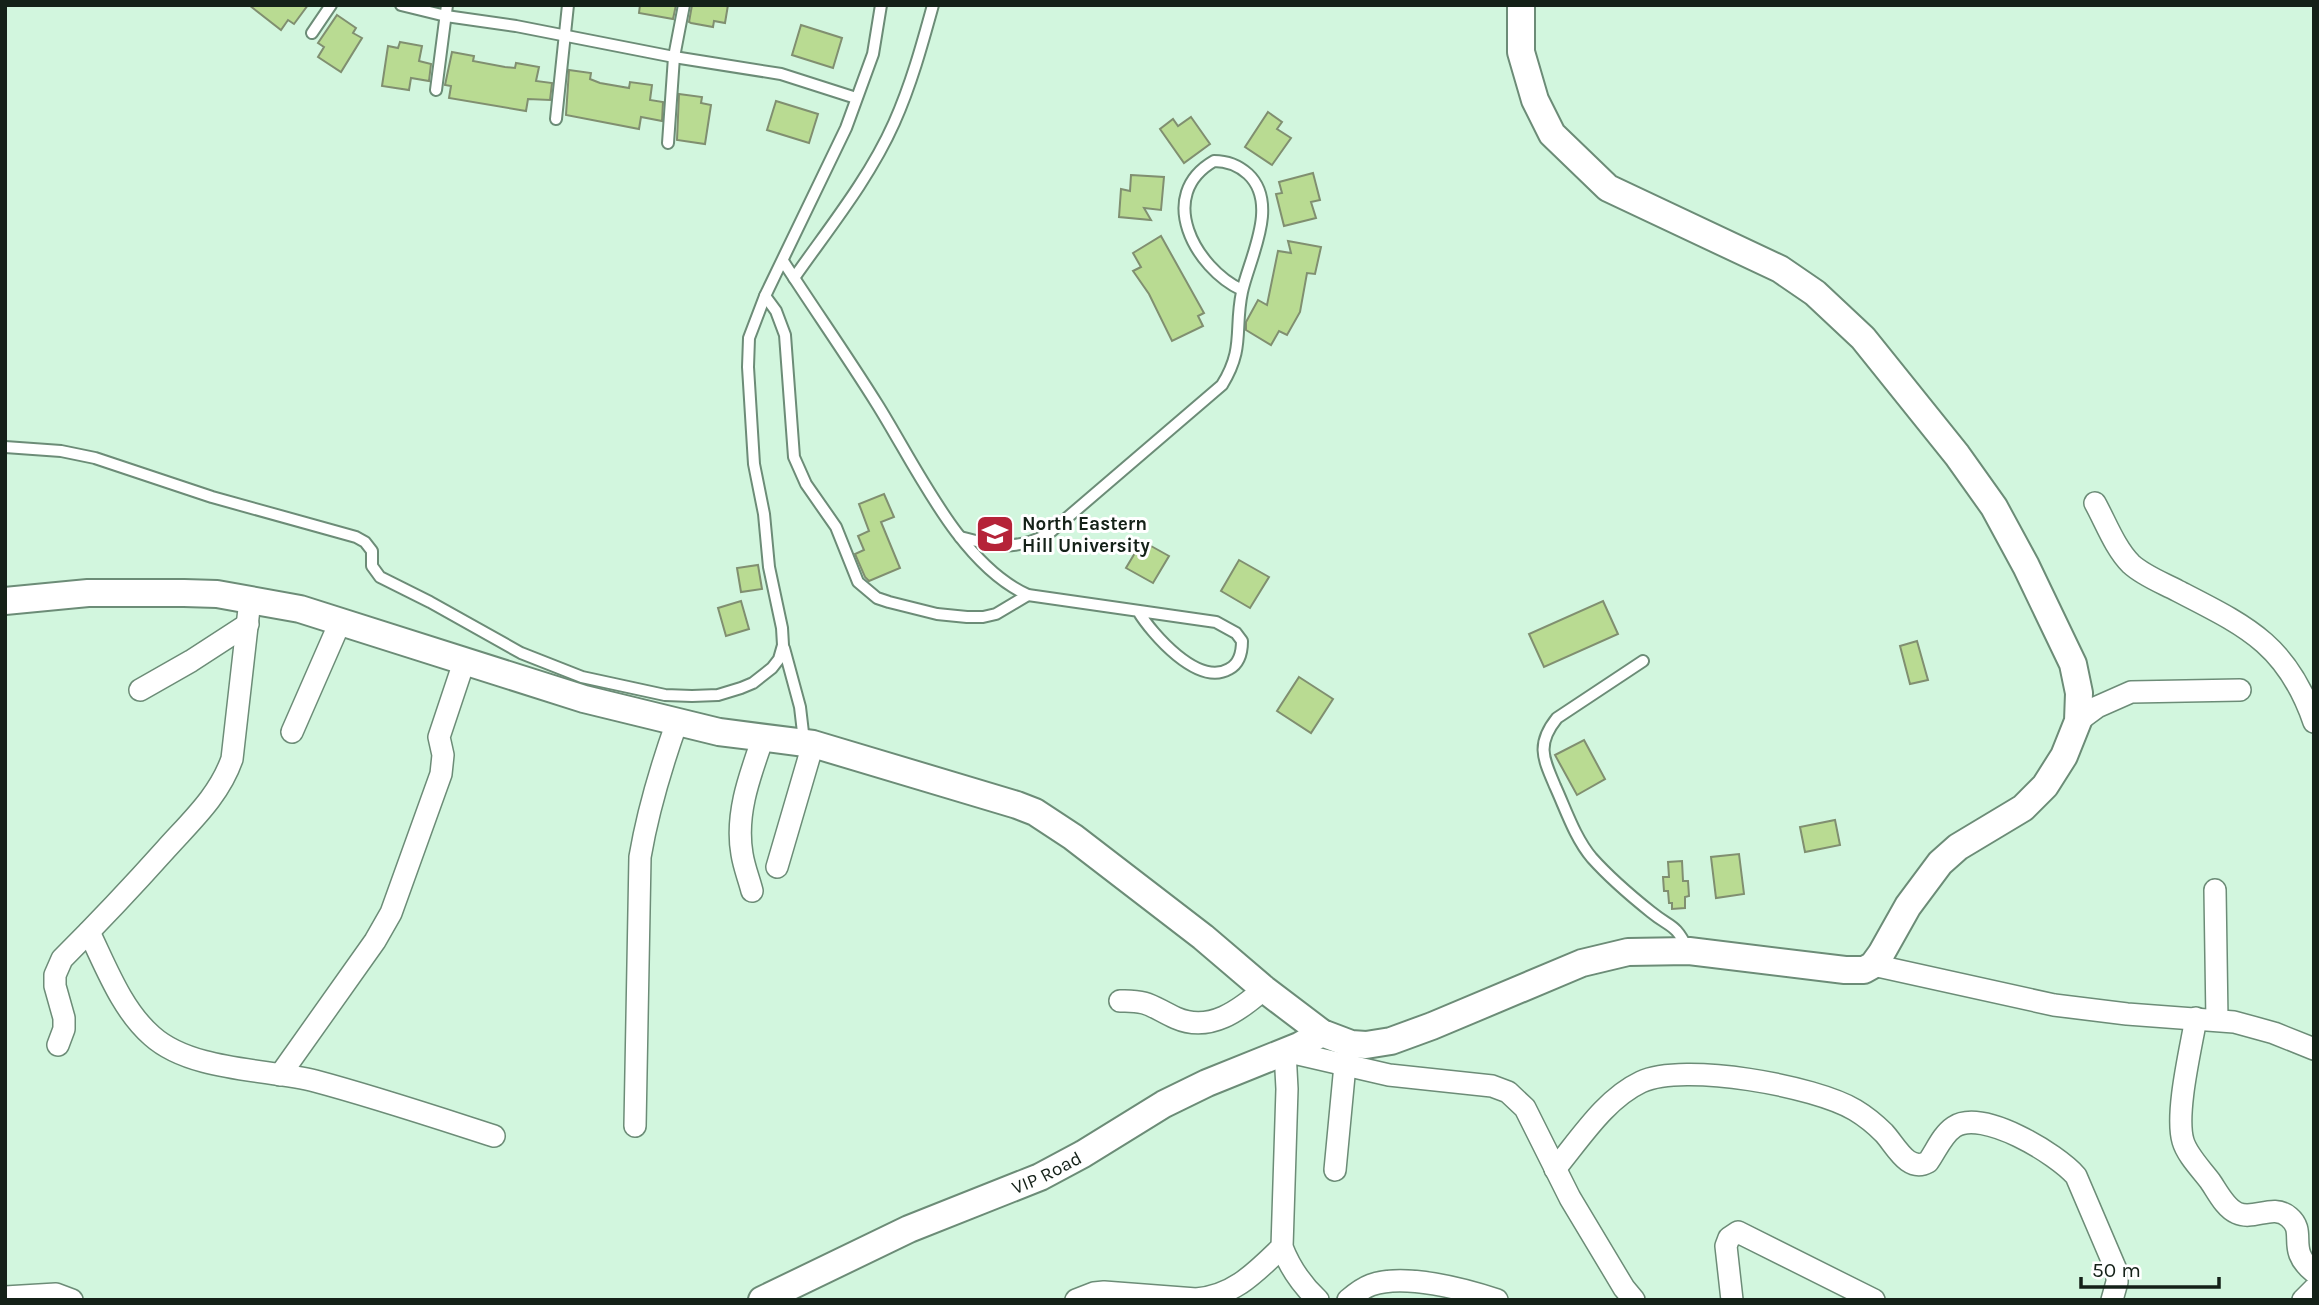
<svg xmlns="http://www.w3.org/2000/svg" width="2319" height="1305" viewBox="0 0 2319 1305" font-family="Karla,sans-serif">
<rect width="100%" height="100%" fill="#d2f6de"/>
<!-- building -->
<g fill="#b9db92" stroke="#808f70" stroke-width="2">
<polygon points="249,5 308,5 294,24 288,20 281,30"/>
<polygon points="640,5 676,5 673,19 639,13"/>
<polygon points="692,5 728,5 725,23 714,21 713,27 691,23 689,22"/>
<polygon points="337,15 356,28 353,33 362,38 341,72 318,57 324,47 318,43"/>
<polygon points="801,25 842,38 833,68 792,55"/>
<polygon points="400,42 422,46 419,61 431,64 429,81 411,78 409,90 382,86 388,46 398,48"/>
<polygon points="452,52 474,56 473,61 505,67 515,68 516,63 539,67 536,81 552,83 550,100 528,99 526,111 449,98 451,86 445,85"/>
<polygon points="569,70 591,73 590,79 600,83 629,88 630,82 652,85 650,100 663,102 662,121 641,117 639,129 566,115"/>
<polygon points="679,94 702,97 701,103 711,105 705,144 677,140"/>
<polygon points="776,101 818,114 809,143 767,130"/>
<polygon points="1268,112 1282,122 1277,129 1291,138 1272,165 1245,147"/>
<polygon points="1191,117 1210,144 1184,163 1160,129 1173,119 1178,126"/>
<polygon points="1313,173 1320,200 1311,202 1316,218 1284,226 1276,194 1282,193 1279,182"/>
<polygon points="1131,175 1164,177 1161,210 1144,208 1151,220 1119,217 1121,189 1130,191"/>
<polygon points="1161,236 1204,313 1198,316 1203,326 1172,341 1149,294 1133,271 1141,267 1133,253"/>
<polygon points="1288,241 1321,247 1315,274 1307,273 1300,312 1287,335 1279,331 1271,345 1246,330 1246,322 1258,300 1267,305 1278,251 1291,253"/>
<polygon points="884,494 894,517 881,522 900,568 869,581 865,577 855,554 864,550 858,536 869,531 859,504"/>
<polygon points="1142,541 1169,556 1153,583 1126,568"/>
<polygon points="1239,560 1269,577 1250,608 1221,591"/>
<polygon points="758,565 762,589 741,592 737,568"/>
<polygon points="741,601 749,629 726,636 718,608"/>
<polygon points="1603,601 1618,634 1544,667 1529,634"/>
<polygon points="1917,641 1928,680 1910,684 1900,646"/>
<polygon points="1299,677 1333,699 1311,733 1277,711"/>
<polygon points="1584,740 1605,779 1577,795 1555,755"/>
<polygon points="1835,820 1840,845 1805,852 1800,827"/>
<polygon points="1739,854 1744,894 1716,898 1711,857"/>
<polygon points="1682,861 1683,881 1688,881 1689,896 1685,897 1685,908 1672,909 1672,903 1669,903 1668,891 1664,891 1663,877 1669,877 1668,862"/>
</g>
<g fill="none" stroke-linecap="round" stroke-linejoin="round">
<!-- service casing -->
<g stroke="#6c8c77" stroke-width="14">
<g id="service">
<polyline points="401,5 446,16 516,26 674,57 781,74 856,98"/>
<polyline points="312,33 331,5"/>
<polyline points="436,90 447,5"/>
<polyline points="556,119 568,5"/>
<polyline points="668,143 674,57 684,5"/>
<path d="M783 261C814 309 847 356 877 404 916 466 960 565 1028 595L1216 622 1236 633 1242 641C1242 652 1239 664 1229 669 1198 687 1152 634 1138 611"/>
<path d="M794 278C829 228 869 179 894 123 911 85 922 45 933 5"/>
<polyline points="765,296 776,311 785,335 794,457 806,484 836,527 858,582 877,598 889,602 937,614 967,617 983,617 996,614 1028,595"/>
<polyline points="5,447 61,451 95,458 212,497 356,537 365,542 372,551 372,566 380,577 430,602 521,653 582,677 665,695 692,696 718,695 741,688 753,683 772,668 779,659 783,645 782,628 769,567 764,514 754,464 748,367 749,338 765,296 846,128 873,54 881,5"/>
<path d="M960 537C994 546 1014 551 1047 535L1222 385C1245 348 1234 330 1242 292 1249 259 1280 204 1248 174 1238 165 1228 161 1214 161 1155 195 1195 268 1242 290"/>
<polyline points="784,648 800,707 804,741"/>
<path d="M1643 661 1557 718C1536 744 1543 758 1555 786 1566 810 1575 838 1592 858 1609 877 1631 896 1651 912 1672 929 1674 922 1688 949"/>
</g>
</g>
<!-- minor casing -->
<g stroke="#6c8c77" stroke-width="24">
<g id="minor">
<path d="M2095 503C2106 523 2115 548 2131 564 2144 576 2163 583 2178 591 2246 626 2287 644 2314 722"/>
<polyline points="140,690 191,661 248,624"/>
<polyline points="2078,721 2097,707 2131,692 2240,690"/>
<polyline points="292,732 341,620"/>
<polyline points="777,867 813,744"/>
<polyline points="2215,890 2217,1020"/>
<path d="M752 891C749 879 744 867 742 854 735 814 750 775 763 738"/>
<path d="M89 932C106 967 122 1010 152 1036 191 1071 266 1069 315 1081 375 1097 435 1117 494 1136"/>
<polyline points="1873,965 2054,1005 2127,1014 2234,1022 2274,1033 2314,1049"/>
<path d="M1120 1001C1149 1000 1152 1007 1176 1018 1210 1033 1240 1010 1264 989"/>
<path d="M2196 1018C2191 1048 2175 1113 2183 1141 2187 1155 2201 1169 2210 1181 2217 1191 2225 1208 2237 1213 2254 1221 2273 1203 2289 1217 2308 1233 2285 1249 2314 1272"/>
<path d="M58 1045 64 1029V1018L55 986V975L62 959C98 923 132 887 166 849 191 821 219 796 232 759L250 600"/>
<polyline points="280,1075 375,941 391,913 441,774 443,755 439,737 464,662"/>
<path d="M635 1126 640 857C648 810 661 767 677 722"/>
<path d="M1555 1169C1580 1139 1605 1099 1641 1082 1684 1062 1815 1086 1855 1110 1865 1116 1876 1125 1884 1133 1896 1146 1908 1173 1928 1162 1936 1151 1942 1135 1954 1127 1982 1108 2057 1154 2076 1176L2117 1272V1282L2112 1300"/>
<polyline points="1335,1170 1345,1065"/>
<polyline points="5,1297 56,1294 72,1300"/>
<path d="M1076 1300 1094 1293 1104 1292 1196 1299C1234 1296 1256 1272 1282 1247"/>
<path d="M1318 1300C1302 1285 1290 1268 1282 1247L1287 1089 1285 1051 1389 1075 1492 1086 1508 1092 1525 1108 1570 1198 1624 1288 1634 1300"/>
<path d="M1348 1300C1355 1294 1363 1288 1371 1285 1404 1273 1464 1289 1497 1300"/>
<polyline points="1732,1300 1726,1246 1729,1238 1738,1232 1874,1300"/>
<polyline points="2303,1300 2314,1289"/>
</g>
</g>
<!-- tertiary casing -->
<g stroke="#6c8c77" stroke-width="30">
<g id="tertiary">
<polyline points="5,601 88,593 184,593 217,594 300,609 584,699 719,732 813,744 1017,805 1035,812 1073,837 1203,937 1264,989 1322,1033 1351,1044 1366,1045 1391,1041 1432,1026 1582,963 1628,952 1689,951 1845,970 1864,970 1873,965 1881,954 1908,906 1940,863 1958,847 2023,808 2045,786 2064,756 2078,721 2079,693 2073,664 2026,566 1994,507 1957,455 1863,338 1815,293 1780,269 1608,188 1552,134 1535,100 1521,52 1521,5"/>
<path id="s1" d="M762 1300 909 1229 1040 1177 1083 1154 1164 1104 1207 1083 1299 1046 1322 1033"/>
</g>
</g>
<!-- service -->
<use href="#service" stroke="#fff" stroke-width="10"/>
<!-- minor -->
<use href="#minor" stroke="#fff" stroke-width="21"/>
<!-- tertiary -->
<use href="#tertiary" stroke="#fff" stroke-width="26"/>
</g>
<!-- icons -->
<defs>
<g id="university-square" transform="scale(2.0125)"><rect x="-9" y="-9" width="18" height="18" rx="4" fill="#b52338" stroke="#fff"/><path d="M0-5L7-2L0 1L-7-2ZM-4 1L0 2.5L4 1V4Q0 6-4 4Z" fill="#fff"/></g>
</defs>
<g fill-rule="evenodd">
<use href="#university-square" x="995" y="534"/>
</g>
<g text-anchor="middle" stroke-width="6" stroke-linejoin="round" paint-order="stroke">
<!-- poi labels -->
<g font-size="19" font-weight="bold" fill="#142118" stroke="#fff" text-anchor="start">
<text x="1022" y="530">North Eastern<tspan x="1022" dy="22">Hill University</tspan></text>
</g>
<!-- street labels -->
<g font-size="19" fill="#142118" stroke="#fff">
<text dy="7" stroke="none"><textPath href="#s1" startOffset="312">VIP Road</textPath></text>
</g>
</g>
<!-- border -->
<rect width="2319" height="1305" fill="none" stroke="#142118" stroke-width="14"/>
<!-- scale -->
<path d="M2081 1277v10h138v-10" fill="none" stroke="#142118" stroke-width="3.5"/>
<text x="2092" y="1277" font-size="21" fill="#142118" stroke="#ffffff" stroke-width="5" paint-order="stroke">50 m</text>
</svg>
